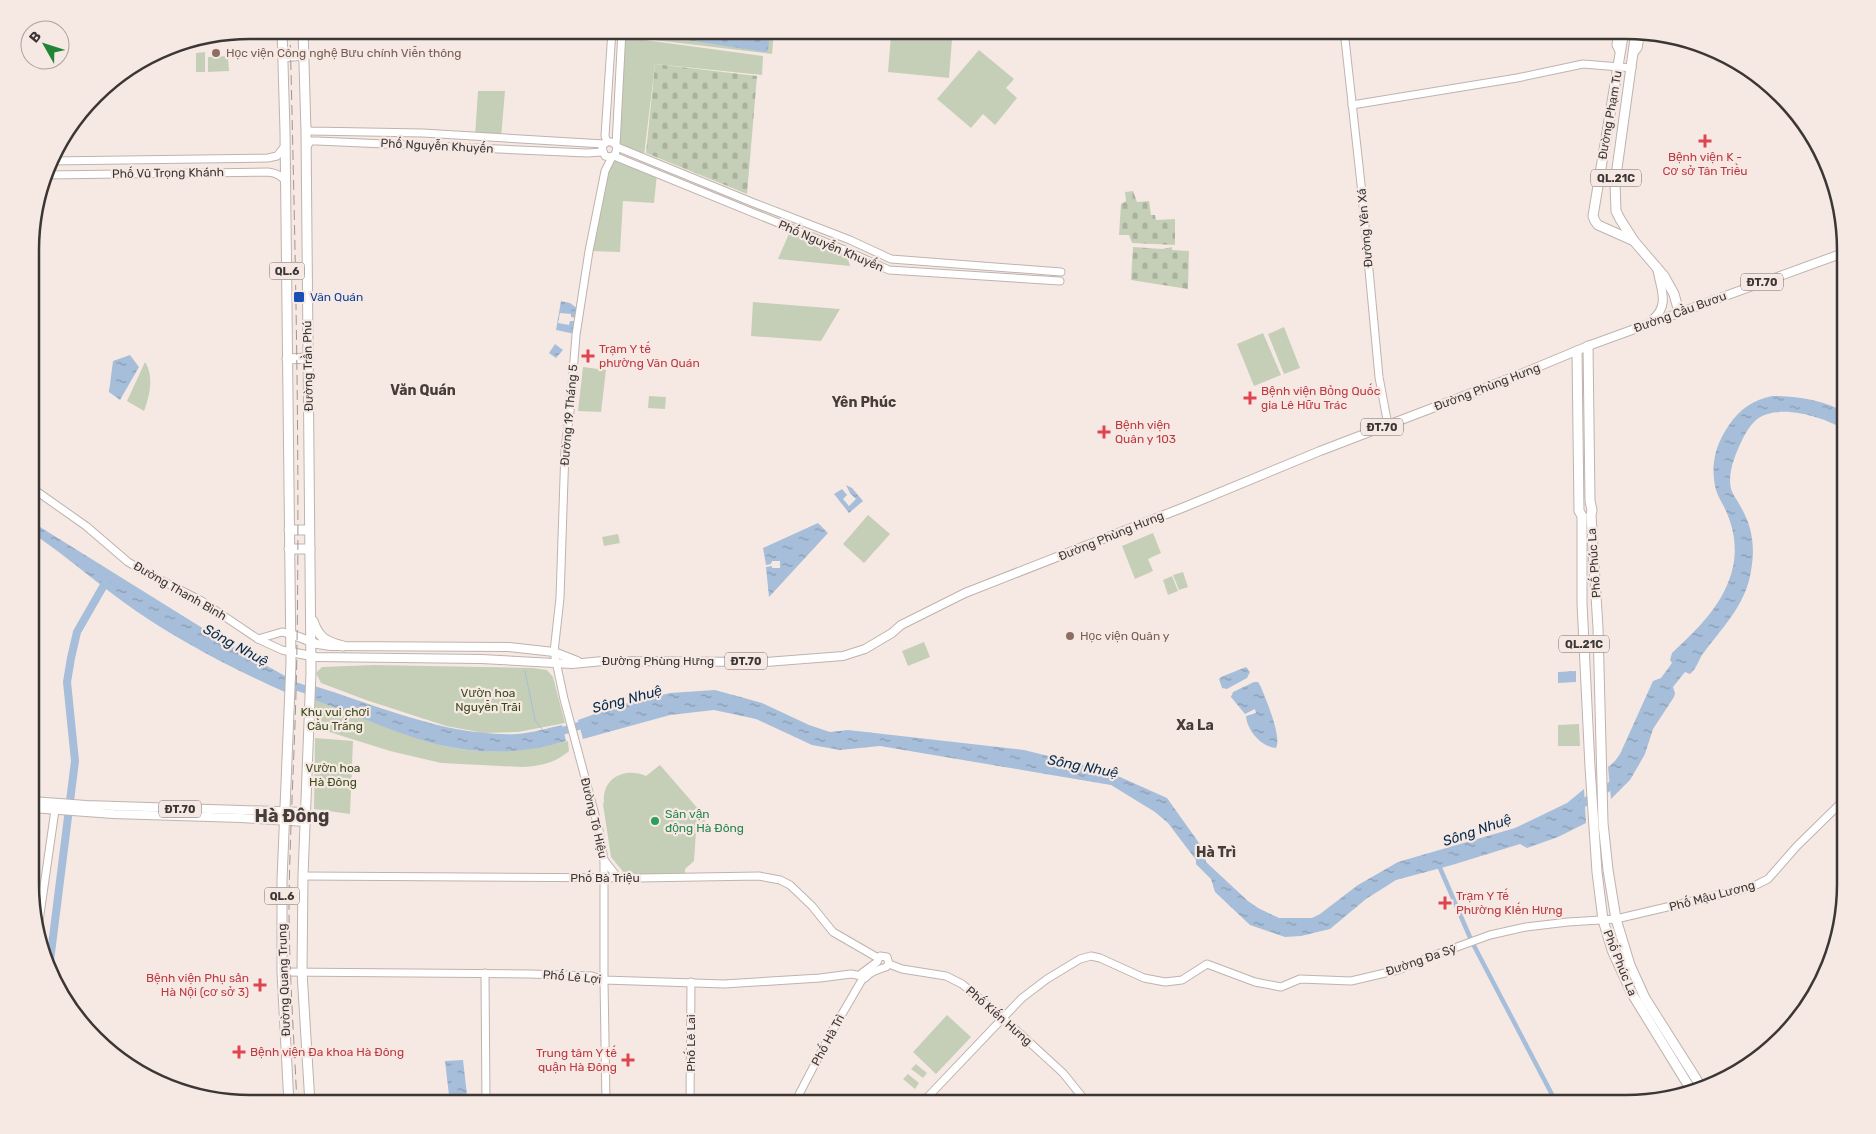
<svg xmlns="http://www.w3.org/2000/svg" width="1876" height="1134" viewBox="0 0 1876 1134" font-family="Rubik,sans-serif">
<defs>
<pattern id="cemetery-stones" width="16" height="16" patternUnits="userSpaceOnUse" patternTransform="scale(1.25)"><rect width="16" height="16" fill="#c5cfb8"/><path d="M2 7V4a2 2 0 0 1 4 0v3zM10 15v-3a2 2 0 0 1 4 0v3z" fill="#aab29f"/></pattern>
<pattern id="water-ripples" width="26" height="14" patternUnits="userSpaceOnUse" patternTransform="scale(1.25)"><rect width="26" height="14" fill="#a6bed9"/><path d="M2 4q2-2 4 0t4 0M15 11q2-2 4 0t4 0" fill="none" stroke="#889bb1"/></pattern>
</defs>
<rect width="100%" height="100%" fill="#f6e9e4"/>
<!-- cemetery -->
<g fill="url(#cemetery-stones)">
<polygon points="655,64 757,76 747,194 646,153"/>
<polygon points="1133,191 1137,202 1149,201 1151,215 1155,215 1156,220 1175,219 1175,245 1132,243 1129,235 1119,235 1121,204 1126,201 1125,192"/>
<polygon points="1133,247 1163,249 1172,247 1172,250 1189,251 1188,289 1131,280"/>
</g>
<!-- green -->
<g fill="#c5cfb8">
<polygon points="630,30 774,30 772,54 629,37"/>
<polygon points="891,35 952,40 949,78 888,72"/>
<polygon points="623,37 763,56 762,75 655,64 644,156 618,145"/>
<polygon points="979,50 1014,79 1006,88 1017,98 995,125 983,114 971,128 937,99"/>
<polygon points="205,52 205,72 196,72 196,53"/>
<polygon points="228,56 229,71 208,72 208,57"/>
<polygon points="478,91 505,91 501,138 475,136"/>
<polygon points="611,159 657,174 654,203 623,201 620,252 589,251"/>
<polygon points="791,229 846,252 850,266 778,259"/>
<polygon points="753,302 840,309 821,341 751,336"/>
<polygon points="1284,327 1300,368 1284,374 1268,334"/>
<polygon points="1263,333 1281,375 1254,386 1237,344"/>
<path d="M145 362C154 376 150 395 144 411L127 401Z"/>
<polygon points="583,367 606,370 601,412 578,411"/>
<polygon points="649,396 666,397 665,409 648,408"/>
<polygon points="868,515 890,534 864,563 843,544"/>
<polygon points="1153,533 1161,553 1148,559 1153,571 1135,579 1122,546"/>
<polygon points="618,534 620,543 604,546 602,537"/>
<polygon points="1183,572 1188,587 1179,590 1173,575"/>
<polygon points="1172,576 1178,591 1168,595 1163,580"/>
<polygon points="924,642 930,657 908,666 902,651"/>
<polygon points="374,665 533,668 547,670 553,677 565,723 518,732 484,733 446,726 366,700 321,683 316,673 322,667"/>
<path d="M314 700C362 713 406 739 455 748 493 755 531 750 568 741L569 751C555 763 541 766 522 767L441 763 390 751 323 730C312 723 306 712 314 700Z"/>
<polygon points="1579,724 1580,746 1558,746 1558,725"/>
<polygon points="315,738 353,741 350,814 314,809"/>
<path d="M660 765 706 818 704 824 696 832 694 861 685 869V874H625L611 857 603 804 604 802C602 777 626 767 646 776Z"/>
<polygon points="947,1015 971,1037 936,1074 913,1052"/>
<polygon points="916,1064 927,1073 923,1078 911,1069"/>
<polygon points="908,1074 919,1083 915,1089 903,1079"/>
</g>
<!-- water -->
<g fill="url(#water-ripples)">
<polygon points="648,30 770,30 768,50 766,52 654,35"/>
<polygon points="561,301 570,303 578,309 577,318 571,317 571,314 560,313 558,323 569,325 570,321 576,321 575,334 556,330"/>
<polygon points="555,344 563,350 556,358 549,353"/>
<polygon points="130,355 139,367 120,400 109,392 113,361"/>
<path d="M1772 396C1797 396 1824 400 1846 413V431C1826 417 1773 401 1754 422 1747 429 1742 440 1738 449 1733 461 1728 475 1731 489 1733 495 1739 503 1742 509 1753 529 1755 548 1751 571 1746 605 1721 629 1702 655 1698 662 1696 669 1690 674L1685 672 1673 687 1675 693 1674 697 1653 729 1645 754 1637 768 1630 780 1611 799 1608 767 1615 761 1620 754 1653 681 1661 678 1672 663 1670 660 1672 653C1699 627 1724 605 1733 567 1737 547 1734 529 1726 511 1723 504 1718 497 1716 490 1710 466 1715 445 1729 425 1740 409 1753 400 1772 396Z"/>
<polygon points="846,485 852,488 863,501 849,513 834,494 842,489 847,495 843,499 849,506 856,499 850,493"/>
<path d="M32 522 233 647 287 677V693C235 670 183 643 136 611 100 586 68 557 32 533Z"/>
<polygon points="818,523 828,533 769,597 766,567 772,566 772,568 780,568 780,561 772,561 771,564 766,565 763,548"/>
<polygon points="1246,667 1250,672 1247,678 1227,689 1222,688 1219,679 1221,677"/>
<polygon points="1576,671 1576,682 1558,683 1558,672"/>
<path d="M1254 682H1258L1261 687C1266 700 1282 736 1276 748 1261 747 1247 730 1246 716L1256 713 1255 709 1245 714 1231 697 1233 692Z"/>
<path d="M311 685C378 705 446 737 517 734 532 733 548 728 562 725L566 741C526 753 486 755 445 746 401 737 355 713 311 699Z"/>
<polygon points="715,690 762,703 809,725 830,732 848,730 1024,750 1081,764 1120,777 1167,798 1204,850 1206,862 1248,901 1258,908 1279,918 1312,918 1320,914 1358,885 1398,862 1515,828 1567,803 1584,789 1586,823 1558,837 1527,848 1520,844 1452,865 1396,880 1366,899 1330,929 1301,936 1285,937 1250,925 1215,892 1211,879 1196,864 1196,860 1168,823 1155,812 1111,785 880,746 840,750 812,745 756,719 714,710 670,715 583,739 578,720 620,705 670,693"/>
<polygon points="463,1060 468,1104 450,1104 445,1061"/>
<polygon points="336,1094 337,1104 336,1102 320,1104 320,1096"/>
</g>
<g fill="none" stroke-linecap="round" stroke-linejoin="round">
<!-- stream -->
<polyline stroke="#a6bed9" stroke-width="1" points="525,671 535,720 542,729"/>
<!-- canal -->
<polyline stroke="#a6bed9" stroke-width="4.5" points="1440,868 1472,942 1557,1104"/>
<!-- river -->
<g stroke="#a6bed9" stroke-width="8">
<polyline points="286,683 316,693"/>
<polyline points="556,733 588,723"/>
<polyline points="1577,807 1612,785 1617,779"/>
<polyline points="50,961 75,761 67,682 71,658 77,632 108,578"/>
</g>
<!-- secondary casing -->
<g stroke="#bfb3ae" stroke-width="9">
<g id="secondary">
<polyline points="1344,30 1361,184 1379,377 1388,425"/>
<polyline points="1618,30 1616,45 1620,53"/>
<polyline points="1633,54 1638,48 1641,32"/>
<polyline points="1352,105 1517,78 1583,64 1632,68"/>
<path d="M306 128 310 131 423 133 604 144C609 140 614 142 617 147L615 155 610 157 605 156 602 148 604 144"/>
<polyline points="607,142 605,136 612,30"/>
<polyline points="616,145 622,30"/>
<polyline points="307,147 310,141 317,141 587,153 602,152"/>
<polyline points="617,147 754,203 850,240 891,259 1061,272"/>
<polyline points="614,156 847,251 889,270 1060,281"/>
<polyline points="50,161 268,158 277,156 285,146"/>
<path d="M46 175 268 172C276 173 283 176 286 183"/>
<polyline points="32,488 86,526 128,562 147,573 200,600 258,639 282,650 291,652"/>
<polyline points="258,639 282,632 291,634"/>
<polyline points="604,860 618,878"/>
<polyline points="303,876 639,878 759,876 780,880 790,885 812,906 833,932 878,958"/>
<polyline points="38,928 55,810"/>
<polyline points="889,964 902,969 946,976 962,984 1003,1018 1063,1073 1088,1104"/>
<path d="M282 972 530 974 592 976 604 980 724 984 820 978 851 974 862 976 865 978C870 972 879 969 886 967L889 964"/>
<polyline points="485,973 486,1104"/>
<polyline points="862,973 877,962 880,956 887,957 889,964"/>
<polyline points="606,1104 604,980 604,860 599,830 564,699 554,652 560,598 565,449 570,411 576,335 589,251 605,171 612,157"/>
<polyline points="690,1104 691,982"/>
<polyline points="794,1104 831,1033 863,978"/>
<polyline points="921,1104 1022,998 1047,979 1080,959 1091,956 1100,958 1144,978 1165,982 1182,980 1207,964 1255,982 1281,987 1300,979 1351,981 1398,970 1435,955 1490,935 1526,927 1568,922 1616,919 1752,887 1768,879 1797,846 1846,798"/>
</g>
</g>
<!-- primary casing -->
<g stroke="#bfb3ae" stroke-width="10">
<g id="primary">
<path d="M1652 320C1671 305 1660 288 1657 267"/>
<polyline points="291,634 317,644 331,646 509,647 554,652 577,661"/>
<polyline points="291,652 316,657 481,659 572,664 603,661 766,662 843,656 865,649 892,633 901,625 965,593 1187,506 1320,451 1516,376 1588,346 1846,252"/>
<polyline points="32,801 86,805 305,812"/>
<polyline points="32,808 113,814 241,818 305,822"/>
</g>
</g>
<!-- highway casing -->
<g stroke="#bfb3ae" stroke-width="11">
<g id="highway">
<polyline points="282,30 285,131 291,663 282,880 282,972 289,1104"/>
<polyline points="303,30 306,131 311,672 303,876 302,972 310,1104"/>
<polyline points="1624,30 1593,216 1595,221 1598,225 1634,241"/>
<polyline points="1636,31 1615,183 1616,211 1620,219 1634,241 1664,276 1674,294 1679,312"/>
<polyline points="283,57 303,55"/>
<polyline points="1588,346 1590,501 1592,510 1591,515 1598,628 1603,823 1608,870 1616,919 1630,965 1645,998 1700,1085"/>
<polyline points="1577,351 1579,511 1582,516 1582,603 1590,767 1597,872 1603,920 1612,950 1631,992 1690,1088"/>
<polyline points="287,359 308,358"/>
<polyline points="289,530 309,530"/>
<polyline points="289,549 310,549"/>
<path d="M313 621C319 638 326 642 343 646"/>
</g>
</g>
<!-- secondary -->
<use href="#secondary" stroke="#fff" stroke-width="7"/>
<!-- primary -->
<use href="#primary" stroke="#fff" stroke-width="8"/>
<!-- highway -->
<use href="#highway" stroke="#fff" stroke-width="9"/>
<!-- rail -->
<path stroke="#a09693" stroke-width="1" stroke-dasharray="10 5" stroke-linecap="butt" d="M290 30C295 235 300 440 297 645 296 732 290 818 289 904 289 971 294 1037 297 1104"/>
</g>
<!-- markers -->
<g fill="#8d6e63" stroke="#f6e9e4" stroke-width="2">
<circle cx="216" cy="53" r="5"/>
<circle cx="1070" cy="636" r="5"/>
</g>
<g fill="#e0444e" stroke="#f6e9e4" stroke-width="2">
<path d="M1702.5 133.5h5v5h5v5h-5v5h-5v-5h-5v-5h5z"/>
<path d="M585.5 348.5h5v5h5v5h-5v5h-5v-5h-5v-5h5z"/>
<path d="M1247.5 390.5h5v5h5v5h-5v5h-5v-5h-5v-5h5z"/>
<path d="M1101.5 424.5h5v5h5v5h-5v5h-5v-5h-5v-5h5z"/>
<path d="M1442.5 895.5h5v5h5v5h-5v5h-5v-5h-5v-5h5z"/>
<path d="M257.5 977.5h5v5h5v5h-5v5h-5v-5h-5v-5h5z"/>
<path d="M236.5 1044.5h5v5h5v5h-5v5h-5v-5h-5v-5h5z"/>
<path d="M625.5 1052.5h5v5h5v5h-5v5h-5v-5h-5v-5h5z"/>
</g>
<rect fill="#1a4fb4" stroke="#f6e9e4" stroke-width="2" x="293" y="291" width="12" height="12" rx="2.5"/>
<circle fill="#2e9e5b" stroke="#f6e9e4" stroke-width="2" cx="655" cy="821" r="5"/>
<g text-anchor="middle" stroke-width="4.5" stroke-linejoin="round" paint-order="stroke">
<!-- shield labels -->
<g fill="#f6e9e4" stroke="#746c6a" stroke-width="1">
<rect x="1591" y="169.5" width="50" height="17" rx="4"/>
<rect x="269.5" y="262.5" width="35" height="17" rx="4"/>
<rect x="1741" y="273.5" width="42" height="17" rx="4"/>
<rect x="1361" y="418.5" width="42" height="17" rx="4"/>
<rect x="1559" y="635.5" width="50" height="17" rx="4"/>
<rect x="725" y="652.5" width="42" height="17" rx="4"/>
<rect x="159" y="800.5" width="42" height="17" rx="4"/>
<rect x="264.5" y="887.5" width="35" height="17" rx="4"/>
</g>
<g font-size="11" font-weight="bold" fill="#3c3735">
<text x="1616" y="182">QL.21C</text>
<text x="287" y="275">QL.6</text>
<text x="1762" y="286">ĐT.70</text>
<text x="1382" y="431">ĐT.70</text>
<text x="1584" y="648">QL.21C</text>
<text x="746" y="665">ĐT.70</text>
<text x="180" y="813">ĐT.70</text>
<text x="282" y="900">QL.6</text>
</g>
<!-- education labels -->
<g font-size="12" fill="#785e54" stroke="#f6e9e4" text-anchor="start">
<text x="226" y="57">Học viện Công nghệ Bưu chính Viễn thông</text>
<text x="1080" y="640">Học viện Quân y</text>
</g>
<!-- street labels -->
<g font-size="12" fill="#3c3735" stroke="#f6e9e4">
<text transform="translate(1610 115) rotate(-80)" y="4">Đường Phạm Tu</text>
<text transform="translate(437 146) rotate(3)" y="4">Phố Nguyễn Khuyến</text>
<text transform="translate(168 173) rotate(-1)" y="4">Phố Vũ Trọng Khánh</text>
<text transform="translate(1365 228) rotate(-95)" y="4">Đường Yên Xá</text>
<text transform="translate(831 246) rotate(23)" y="4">Phố Nguyễn Khuyến</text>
<text transform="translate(1680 312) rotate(-20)" y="4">Đường Cầu Bươu</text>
<text transform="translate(308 366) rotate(-91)" y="4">Đường Trần Phú</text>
<text transform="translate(1487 387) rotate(-21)" y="4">Đường Phùng Hưng</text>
<text transform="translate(569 415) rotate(-85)" y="4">Đường 19 Tháng 5</text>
<text transform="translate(1111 536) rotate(-22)" y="4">Đường Phùng Hưng</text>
<text transform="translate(1594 563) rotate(-94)" y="4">Phố Phúc La</text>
<text transform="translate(180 591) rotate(30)" y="4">Đường Thanh Bình</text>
<text x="658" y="665">Đường Phùng Hưng</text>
<text transform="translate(594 818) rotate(77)" y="4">Đường Tô Hiệu</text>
<text x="605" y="882">Phố Bà Triệu</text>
<text transform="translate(1712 896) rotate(-15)" y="4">Phố Mậu Lương</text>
<text transform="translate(1421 960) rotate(-19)" y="4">Đường Đa Sỹ</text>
<text transform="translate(1620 963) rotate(68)" y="4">Phố Phúc La</text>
<text transform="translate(572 977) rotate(5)" y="4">Phố Lê Lợi</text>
<text transform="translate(284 980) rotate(-92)" y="4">Đường Quang Trung</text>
<text transform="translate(999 1016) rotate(41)" y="4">Phố Kiến Hưng</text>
<text transform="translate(828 1040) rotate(-62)" y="4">Phố Hà Trì</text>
<text transform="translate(691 1043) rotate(-90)" y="4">Phố Lê Lai</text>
</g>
<!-- health labels -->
<g font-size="12" fill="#be3a42" stroke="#f6e9e4" text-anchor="start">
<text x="1705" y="161" text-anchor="middle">Bệnh viện K -<tspan x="1705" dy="14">Cơ sở Tân Triều</tspan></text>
<text x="599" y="353">Trạm Y tế<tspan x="599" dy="14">phường Văn Quán</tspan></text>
<text x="1261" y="395">Bệnh viện Bỏng Quốc<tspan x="1261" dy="14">gia Lê Hữu Trác</tspan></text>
<text x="1115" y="429">Bệnh viện<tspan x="1115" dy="14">Quân y 103</tspan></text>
<text x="1456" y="900">Trạm Y Tế<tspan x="1456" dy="14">Phường KIến Hưng</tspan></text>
<text x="249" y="982" text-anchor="end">Bệnh viện Phụ sản<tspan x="249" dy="14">Hà Nội (cơ sở 3)</tspan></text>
<text x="250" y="1056">Bệnh viện Đa khoa Hà Đông</text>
<text x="617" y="1057" text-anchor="end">Trung tâm Y tế<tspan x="617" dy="14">quận Hà Đông</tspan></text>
</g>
<!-- transit labels -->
<g font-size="12" fill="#164399" stroke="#f6e9e4" text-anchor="start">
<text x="310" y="301">Văn Quán</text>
</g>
<!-- park labels -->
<g font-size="12" fill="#3a4c1b" stroke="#f6e9e4">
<text x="488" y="697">Vườn hoa<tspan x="488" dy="14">Nguyễn Trãi</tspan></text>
<text x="335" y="716">Khu vui chơi<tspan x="335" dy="14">Cầu Trắng</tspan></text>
<text x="333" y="772">Vườn hoa<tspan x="333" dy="14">Hà Đông</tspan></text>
</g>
<!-- leisure labels -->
<g font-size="12" fill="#27864d" stroke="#f6e9e4" text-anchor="start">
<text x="665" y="818">Sân vận<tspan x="665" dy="14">động Hà Đông</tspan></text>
</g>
<!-- neighbourhood labels -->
<g font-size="14" font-weight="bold" fill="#463d39" stroke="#f6e9e4">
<text x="423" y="395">Văn Quán</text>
<text x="864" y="407">Yên Phúc</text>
<text x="1195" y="730">Xa La</text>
<text x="1216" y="857">Hà Trì</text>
</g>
<!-- water labels -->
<g font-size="14" font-style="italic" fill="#052b4e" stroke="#f6e9e4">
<text transform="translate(236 645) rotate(29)" y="5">Sông Nhuệ</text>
<text transform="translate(627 699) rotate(-15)" y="5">Sông Nhuệ</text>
<text transform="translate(1083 766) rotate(11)" y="5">Sông Nhuệ</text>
<text transform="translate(1477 830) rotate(-19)" y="5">Sông Nhuệ</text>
</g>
<!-- district labels -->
<g font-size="18" font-weight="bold" fill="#463d39" stroke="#f6e9e4">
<text x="292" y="822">Hà Đông</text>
</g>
</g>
<!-- crop -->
<path d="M0 0H1876V1134H0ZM250 39H1626A211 211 0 0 1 1837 250V884A211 211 0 0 1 1626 1095H250A211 211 0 0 1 39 884V250A211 211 0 0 1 250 39Z" fill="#f6e9e4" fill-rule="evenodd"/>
<path fill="none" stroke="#3c3735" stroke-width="2.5" d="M250 39H1626A211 211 0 0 1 1837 250V884A211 211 0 0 1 1626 1095H250A211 211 0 0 1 39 884V250A211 211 0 0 1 250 39Z"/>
<!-- north arrow -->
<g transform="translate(45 45) rotate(309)"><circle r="24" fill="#f6e9e4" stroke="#aca29e"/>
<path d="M0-4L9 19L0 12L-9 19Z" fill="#228437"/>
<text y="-8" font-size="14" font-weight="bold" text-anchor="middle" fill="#3c3735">B</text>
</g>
</svg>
